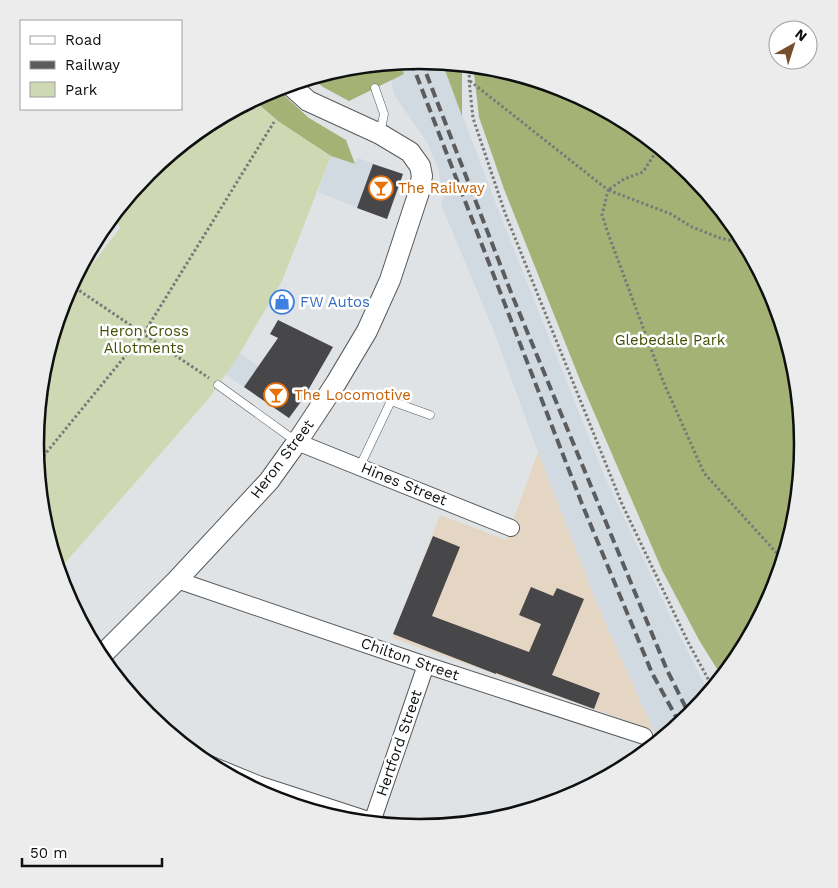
<svg xmlns="http://www.w3.org/2000/svg" width="838" height="888" viewBox="0 0 838 888" font-family="'Work Sans',sans-serif">
<rect width="100%" height="100%" fill="#e0e3e5"/>
<!-- built -->
<g fill="#d1d9e1">
<polygon points="419,60 442,62 498,209 604,475 672,620 709,693 690,716 658,742 596,602 538,452 495,334 441,204 444,195 441,189 439,171 428,144 395,96 391,80 349,101 323,87 311,77 344,67"/>
<polygon points="331,156 354,164 358,158 403,174 387,219 318,192"/>
<polygon points="240,353 303,399 289,418 225,374"/>
</g>
<!-- industrial -->
<polygon fill="#e5d6c4" points="538,452 596,602 653,730 392,638 440,515 506,540"/>
<!-- green -->
<polygon fill="#ced8b2" points="253,99 278,121 331,156 282,281 240,353 210,397 58,571 42,519 35,444 42,369 63,302 121,227 110,218 148,172 206,125"/>
<!-- forest -->
<g fill="#a4b375">
<polygon points="399,62 404,74 349,101 323,87 311,77 344,67"/>
<polygon points="442,62 462,64 462,116"/>
<polygon points="474,73 584,99 633,125 691,173 738,231 774,297 796,369 803,444 796,519 774,591 738,658 722,677 699,640 662,570 580,380 504,189 479,117"/>
<polygon points="276,88 309,118 346,140 355,164 331,156 278,121 253,99"/>
</g>
<!-- building -->
<g fill="#474648">
<polygon points="373,164 403,174 387,219 357,208"/>
<polygon points="278,320 333,347 303,399 289,418 244,387 278,338 270,334"/>
<polygon points="433,536 460,547 432,616 529,652 541,624 519,615 531,587 553,596 557,588 584,599 552,675 600,693 594,709 496,673 496,674 393,634"/>
</g>
<g fill="none" stroke-linecap="round" stroke-linejoin="round">
<!-- service casing -->
<g stroke="#585a5c" stroke-width="9">
<g id="service">
<polyline points="375,88 384,114 380,134"/>
<polyline points="218,385 297,442"/>
<polyline points="360,466 391,401 430,415"/>
</g>
</g>
<!-- minor casing -->
<g stroke="#585a5c" stroke-width="18">
<g id="minor">
<polyline points="297,442 511,528"/>
<polyline points="177,580 426,665 644,736"/>
<polyline points="202,761 258,784 381,824"/>
<polyline points="372,822 426,665"/>
</g>
</g>
<!-- tertiary casing -->
<g stroke="#585a5c" stroke-width="22">
<polyline id="tertiary" points="100,657 177,580 269,481 297,442 336,383 367,331 390,280 419,192 422,176 420,166 410,152 380,134 308,101 289,84"/>
</g>
<!-- path -->
<g stroke="#77797a" stroke-width="3" stroke-dasharray="2.5 2.5" stroke-linecap="butt">
<polyline points="470,65 469,80 473,118 505,213 622,504 688,642 713,688"/>
<polyline points="470,81 608,190 602,215 609,236 663,381 704,473 783,560"/>
<polyline points="659,147 643,172 624,179 608,190 671,214 692,227 720,238 746,244"/>
<polyline points="77,273 111,223 108,221"/>
<polyline points="71,285 209,378"/>
<polyline points="37,464 144,333 274,122"/>
</g>
<!-- service -->
<use href="#service" stroke="#fff" stroke-width="8"/>
<!-- minor -->
<use href="#minor" stroke="#fff" stroke-width="16"/>
<!-- tertiary -->
<use href="#tertiary" stroke="#fff" stroke-width="20"/>
<!-- rail -->
<g stroke="#5a5c5d" stroke-width="4" stroke-dasharray="10 5" stroke-linecap="butt">
<polyline points="421,60 512,295 667,670 690,716"/>
<polyline points="411,61 582,504 652,673 680,724"/>
</g>
</g>
<!-- icons -->
<defs>
<g id="bar-ring" transform="scale(1.25)"><circle r="9.5" fill="#fff" stroke="#e8710a" stroke-width="1.5"/><path d="M-6-5H6L.8 .8V4.5H3.5V6h-7V4.5H-.8V.8Z" fill="#e8710a"/></g>
<g id="shop-ring" transform="scale(1.25)"><circle r="9.5" fill="#fff" stroke="#3f7fe0" stroke-width="1.5"/><path d="M-5-2.5h2.3a2.7 3.5 0 0 1 5.4 0H5L5.5 6h-11ZM-1.5-2.5h3a1.5 2.3 0 0 0-3 0Z" fill="#3f7fe0"/></g>
</defs>
<g fill-rule="evenodd">
<use href="#bar-ring" x="381" y="188"/>
<use href="#shop-ring" x="282" y="302"/>
<use href="#bar-ring" x="276" y="395"/>
</g>
<g text-anchor="middle" stroke-width="5" stroke-linejoin="round" paint-order="stroke">
<!-- food labels -->
<g font-size="15" fill="#c56008" stroke="#fff" text-anchor="start">
<text x="398" y="193">The Railway</text>
<text x="294" y="400">The Locomotive</text>
</g>
<!-- shop labels -->
<g font-size="15" fill="#366cbe" stroke="#fff" text-anchor="start">
<text x="300" y="307">FW Autos</text>
</g>
<!-- park labels -->
<g font-size="15" fill="#455109" stroke="#fff">
<text x="144" y="336">Heron Cross<tspan x="144" dy="17">Allotments</tspan></text>
<text x="670" y="345">Glebedale Park</text>
</g>
<!-- street labels -->
<g font-size="15" fill="#0e0f0f" stroke="#fff">
<text transform="translate(282 459) rotate(-53)" y="5">Heron Street</text>
<text transform="translate(404 484) rotate(22)" y="5">Hines Street</text>
<text transform="translate(410 659) rotate(19)" y="5">Chilton Street</text>
<text transform="translate(399 743) rotate(-71)" y="5">Hertford Street</text>
</g>
</g>
<!-- crop -->
<path d="M0 0H838V888H0ZM44 444a375 375 0 1 1 750 0a375 375 0 1 1-750 0Z" fill="#ececec" fill-rule="evenodd"/>
<path fill="none" stroke="#0e0f0f" stroke-width="2.5" d="M44 444a375 375 0 1 1 750 0a375 375 0 1 1-750 0Z"/>
<!-- legend -->
<rect x="20" y="20" width="162" height="90" fill="#ffffff" stroke="#9f9f9f"/>
<rect x="30" y="36" width="25" height="8" fill="#ffffff" stroke="#9f9f9f"/>
<text x="65" y="45" font-size="15" fill="#0e0f0f">Road</text>
<rect x="30" y="61" width="25" height="8" fill="#5a5c5d" stroke="#9f9f9f"/>
<text x="65" y="70" font-size="15" fill="#0e0f0f">Railway</text>
<rect x="30" y="82" width="25" height="15" fill="#ced8b2" stroke="#9f9f9f"/>
<text x="65" y="95" font-size="15" fill="#0e0f0f">Park</text>
<!-- north arrow -->
<g transform="translate(793 45) rotate(39)"><circle r="24" fill="#ffffff" stroke="#9f9f9f"/>
<path d="M0-4L9 19L0 12L-9 19Z" fill="#754e2b"/>
<text y="-8" font-size="14" font-weight="bold" text-anchor="middle" fill="#0e0f0f">N</text>
</g>
<!-- scale -->
<path d="M22 858v8h140v-8" fill="none" stroke="#0e0f0f" stroke-width="2.5"/>
<text x="30" y="858" font-size="15" fill="#0e0f0f" stroke="#ffffff" stroke-width="4" paint-order="stroke">50 m</text>
</svg>
